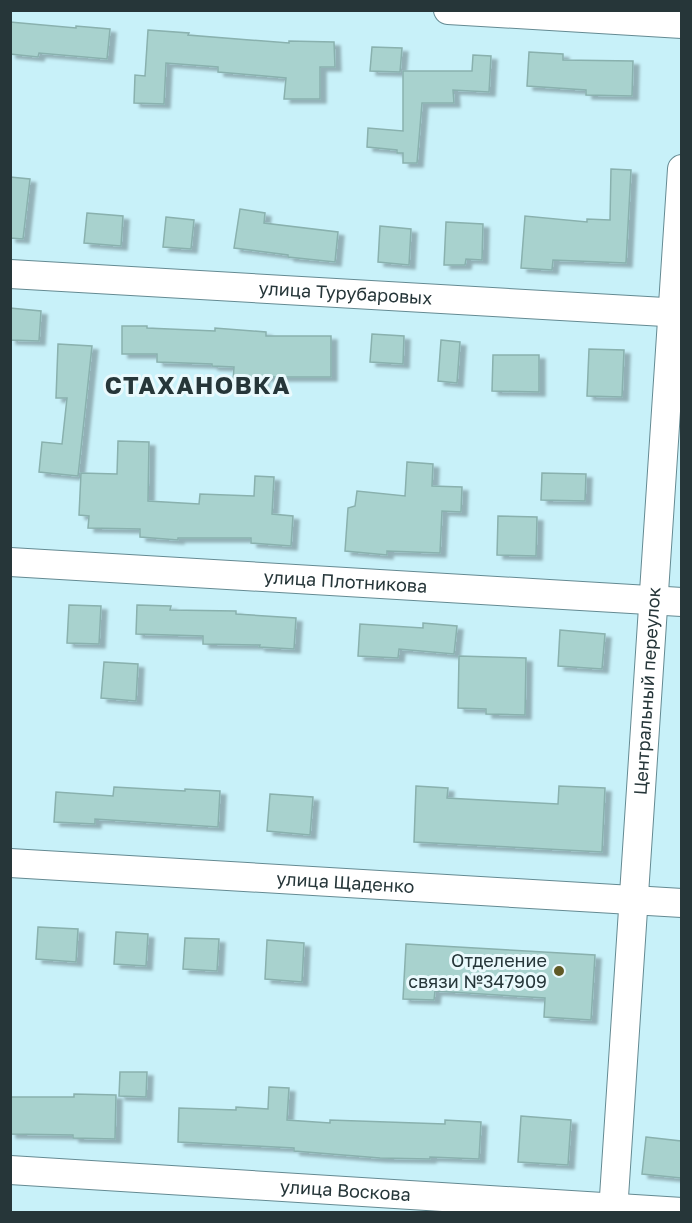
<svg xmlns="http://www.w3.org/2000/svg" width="692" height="1223" viewBox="0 0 692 1223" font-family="'Golos Text',sans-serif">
<defs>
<filter id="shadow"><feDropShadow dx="6" dy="4" stdDeviation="1.5" flood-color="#0004"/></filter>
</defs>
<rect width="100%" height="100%" fill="#c8f1f9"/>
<!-- building -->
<g fill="#a8d2ce" stroke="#89b1ae" stroke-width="1.5" filter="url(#shadow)">
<polygon points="10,22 76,28 76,26 110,29 107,59 39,53 38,57 10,54"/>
<polygon points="148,30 189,33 188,35 289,43 289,41 334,42 335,67 320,67 320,99 284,99 286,78 218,72 218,67 166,63 164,104 134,103 135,75 145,76"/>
<polygon points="372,47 402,48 400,72 370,71"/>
<polygon points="529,52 563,54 563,60 633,61 632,96 586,95 586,90 527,86"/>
<polygon points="473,55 491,56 489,92 453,90 454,103 422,103 417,163 403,163 403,153 397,153 397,150 367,147 368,128 403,131 403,71 472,71"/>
<polygon points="611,169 631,170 626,263 553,260 552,270 521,268 525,216 587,222 587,219 610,220"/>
<polygon points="10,177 30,179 23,239 10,238"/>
<polygon points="240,209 265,213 264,223 338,232 335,262 288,257 288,255 234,248"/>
<polygon points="87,213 123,216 121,246 84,243"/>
<polygon points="166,217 194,220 191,249 163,247"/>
<polygon points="446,222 483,224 482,260 466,259 465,265 444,265"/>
<polygon points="380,226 411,229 409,265 378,262"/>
<polygon points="10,308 41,311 39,341 10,340"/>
<polygon points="122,326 147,326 147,328 215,331 215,328 266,332 266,336 331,336 331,377 263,377 263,383 233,381 234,367 212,366 212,364 157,362 157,354 122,354"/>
<polygon points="372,334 404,336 403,364 370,362"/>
<polygon points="441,340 460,342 457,383 438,381"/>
<polygon points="58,344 92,346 78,476 39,472 42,442 62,444 67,398 56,398"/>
<polygon points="589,349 624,350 622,397 587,396"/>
<polygon points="493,355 539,355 539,392 492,391"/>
<polygon points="118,441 149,442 148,501 199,504 200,494 254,496 255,476 274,477 272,514 293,516 291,546 251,543 251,538 178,538 178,540 140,537 140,529 88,528 89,516 79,515 81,473 117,474"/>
<polygon points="407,462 433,464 432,486 462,487 461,512 442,511 440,553 387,551 387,555 345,551 348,508 355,506 357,491 405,496"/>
<polygon points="542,473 586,474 585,501 541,500"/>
<polygon points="498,516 537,517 536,556 497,555"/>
<polygon points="69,605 101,606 99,644 67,643"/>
<polygon points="137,605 171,606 170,610 236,611 236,614 296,618 294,649 259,647 260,645 203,644 203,636 136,634"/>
<polygon points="423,623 457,626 454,654 399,649 398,658 358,656 360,624 423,628"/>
<polygon points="560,630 605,634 602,669 558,666"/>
<polygon points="459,656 526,658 525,715 486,714 486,709 458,708"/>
<polygon points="104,662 138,664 136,701 101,698"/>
<polygon points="416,786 448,788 447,798 558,804 559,786 605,788 602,852 414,842"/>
<polygon points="114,787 185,791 185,789 220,791 218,827 95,819 95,824 54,822 56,792 113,796"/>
<polygon points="270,794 313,797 310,835 267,831"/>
<polygon points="38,927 78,929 76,962 36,959"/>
<polygon points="116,932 148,934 146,966 114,964"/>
<polygon points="185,938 219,939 217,971 183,969"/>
<polygon points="267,940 304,943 302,982 265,979"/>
<polygon points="406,944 595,955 591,1020 544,1017 545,998 435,991 434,1000 403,999"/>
<polygon points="120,1072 147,1072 146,1097 119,1096"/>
<polygon points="269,1087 289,1088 287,1120 330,1123 330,1120 445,1124 445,1120 481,1122 479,1159 430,1157 430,1159 380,1158 294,1151 294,1148 178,1142 179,1108 236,1110 236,1107 268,1109"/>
<polygon points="74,1094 116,1095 115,1139 73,1138 73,1135 10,1134 10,1097 74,1097"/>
<polygon points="521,1116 571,1120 568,1165 518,1162"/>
<polygon points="646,1137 681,1141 681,1178 642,1174"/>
</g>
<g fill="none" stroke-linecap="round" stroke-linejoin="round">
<!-- minor casing -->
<g stroke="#648a92" stroke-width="30">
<g id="minor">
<polyline points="448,10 682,24"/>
<path id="s1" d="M10 274 682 313"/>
<path id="s2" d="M10 562 682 602"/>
<path id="s3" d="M10 863 682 903"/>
<path id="s4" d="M10 1170 682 1212"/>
<path id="s5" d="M613 1212 682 169"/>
</g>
</g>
<!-- minor -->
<use href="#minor" stroke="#fff" stroke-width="28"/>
</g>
<!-- markers -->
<circle fill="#605a26" stroke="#e9f9fc" stroke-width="2" cx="559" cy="971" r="6"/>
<g text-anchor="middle" stroke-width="6" stroke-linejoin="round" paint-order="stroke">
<!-- street labels -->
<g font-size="18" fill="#263639" stroke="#e9f9fc">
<text dy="6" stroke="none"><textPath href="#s1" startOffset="336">улица Турубаровых</textPath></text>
<text dy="6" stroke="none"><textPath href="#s2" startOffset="336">улица Плотникова</textPath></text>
<text dy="6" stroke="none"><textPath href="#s5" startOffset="522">Центральный переулок</textPath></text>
<text dy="6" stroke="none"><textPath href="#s3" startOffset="336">улица Щаденко</textPath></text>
<text dy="6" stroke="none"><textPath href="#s4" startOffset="336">улица Воскова</textPath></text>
</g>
<!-- poi labels -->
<g font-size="18" fill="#263639" stroke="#e9f9fc" text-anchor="end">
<text x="547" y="967">Отделение<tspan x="547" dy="21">связи №347909</tspan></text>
</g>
<!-- district labels -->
<g font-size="24" font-weight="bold" letter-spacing="1.5" fill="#263639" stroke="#e9f9fc">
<text x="198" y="394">СТАХАНОВКА</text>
</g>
</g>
<!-- border -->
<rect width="692" height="1223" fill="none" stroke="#263639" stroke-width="24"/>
</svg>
